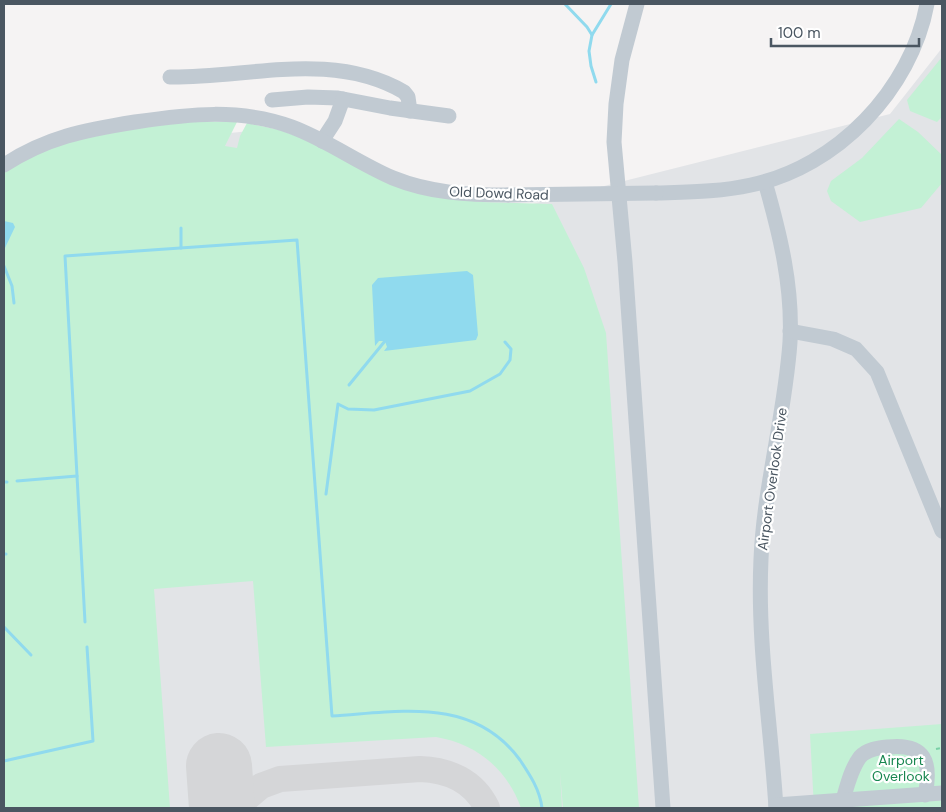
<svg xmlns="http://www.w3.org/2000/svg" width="946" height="812" viewBox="0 0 946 812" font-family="'DM Sans',sans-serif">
<rect width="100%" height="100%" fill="#f5f3f3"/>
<!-- airport -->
<polygon fill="#e2e4e7" points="942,48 942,808 4,808 71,149 250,131 509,210 890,114"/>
<!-- green -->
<g fill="#c3f1d5">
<polygon points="942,57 942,117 937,122 910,111 907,100"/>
<polygon points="899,119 918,132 942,155 942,183 921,208 860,222 831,201 827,191 831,181 862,158"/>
<path d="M187 121 237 122 225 146 237 148 240 136 247 123 280 130 299 137 425 195 481 202 552 204 584 268 606 333 639 808H563L560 772 562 808H521C507 769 477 744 436 737L266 747 253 581 154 589 170 808H4V173C57 134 124 131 187 121Z"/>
<polygon points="942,724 942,808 814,808 810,734"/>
</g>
<!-- water -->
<g fill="#90daee">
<polygon points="4,221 13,223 15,227 4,250"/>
<polygon points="467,271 473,275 478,335 476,340 384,351 387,347 385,341 379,341 375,346 372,285 378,278"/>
</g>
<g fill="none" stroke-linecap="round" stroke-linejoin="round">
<!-- stream -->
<g stroke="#90daee" stroke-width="3">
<polyline points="565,4 587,27 592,35 589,51 591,66 596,82"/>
<polyline points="592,35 611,4"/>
<polyline points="181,228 181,248"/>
<polyline points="4,266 12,286 14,303"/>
<polyline points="349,385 385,341"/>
<polyline points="17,481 77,476"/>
<polyline points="4,482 7,482"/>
<polyline points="326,494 338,404 348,409 374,410 470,391 500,374 510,360 511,349 505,342"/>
<polyline points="4,554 6,554"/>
<path d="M85 622 65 256 297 240 332 716C400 712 473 696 520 760 530 775 540 790 542 808"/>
<polyline points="4,627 31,655"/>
<polyline points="4,761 93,741 87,647"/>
</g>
<!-- taxiway -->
<path stroke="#d5d6d8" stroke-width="26" d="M235 808 261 786 280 779 420 769C449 770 474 781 487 808"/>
<!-- runway -->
<polyline stroke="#d5d6d8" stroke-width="66" points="219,766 222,808"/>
<!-- path -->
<polyline stroke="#7ad0a6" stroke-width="2" stroke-dasharray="4 2.5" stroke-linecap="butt" points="936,749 942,748"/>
<!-- minor -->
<g stroke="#c1cad2" stroke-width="15">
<polyline points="637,4 622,60 616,104 614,142 625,262 663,808"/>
<path d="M170 77C248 78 332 50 404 92L408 97 410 111"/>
<polyline points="272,100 308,97 338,98 390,108 449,116"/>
<polyline points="322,141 335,121 343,99"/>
<path d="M4 165C47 137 85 130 135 122 189 114 240 108 292 127 327 140 358 163 393 178 430 193 468 195 508 195"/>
<path d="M765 182C780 234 793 287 790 342 785 415 764 486 761 559 757 642 771 726 776 808"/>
<path d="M656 193C688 192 720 192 751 185 837 167 911 90 927 4"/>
<polyline points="790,331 833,339 856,349 877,372 942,531"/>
<path d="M843 800C847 786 851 769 860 757 867 749 878 748 888 747 925 743 932 762 925 795"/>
<polyline points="776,805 942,793"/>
</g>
<!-- minor-bridge -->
<polyline stroke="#c1cad2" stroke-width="15" points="508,195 656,193"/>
</g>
<g text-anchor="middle" stroke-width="4.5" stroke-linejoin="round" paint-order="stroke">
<!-- street labels -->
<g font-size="14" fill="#4a5661" stroke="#fff">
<text transform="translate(499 193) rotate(2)" y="5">Old Dowd Road</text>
<text transform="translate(772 479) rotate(-82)" y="5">Airport Overlook Drive</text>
</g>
<!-- park labels -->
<g font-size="14" fill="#17864f" stroke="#fff">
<text x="901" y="765">Airport<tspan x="901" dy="16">Overlook</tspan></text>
</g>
</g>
<!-- border -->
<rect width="946" height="812" fill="none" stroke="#4a5661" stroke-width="10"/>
<!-- scale -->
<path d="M771 38v8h148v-8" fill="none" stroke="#4a5661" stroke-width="2.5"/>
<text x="778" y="38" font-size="15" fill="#4a5661" stroke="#ffffff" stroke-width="4" paint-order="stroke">100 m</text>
</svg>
